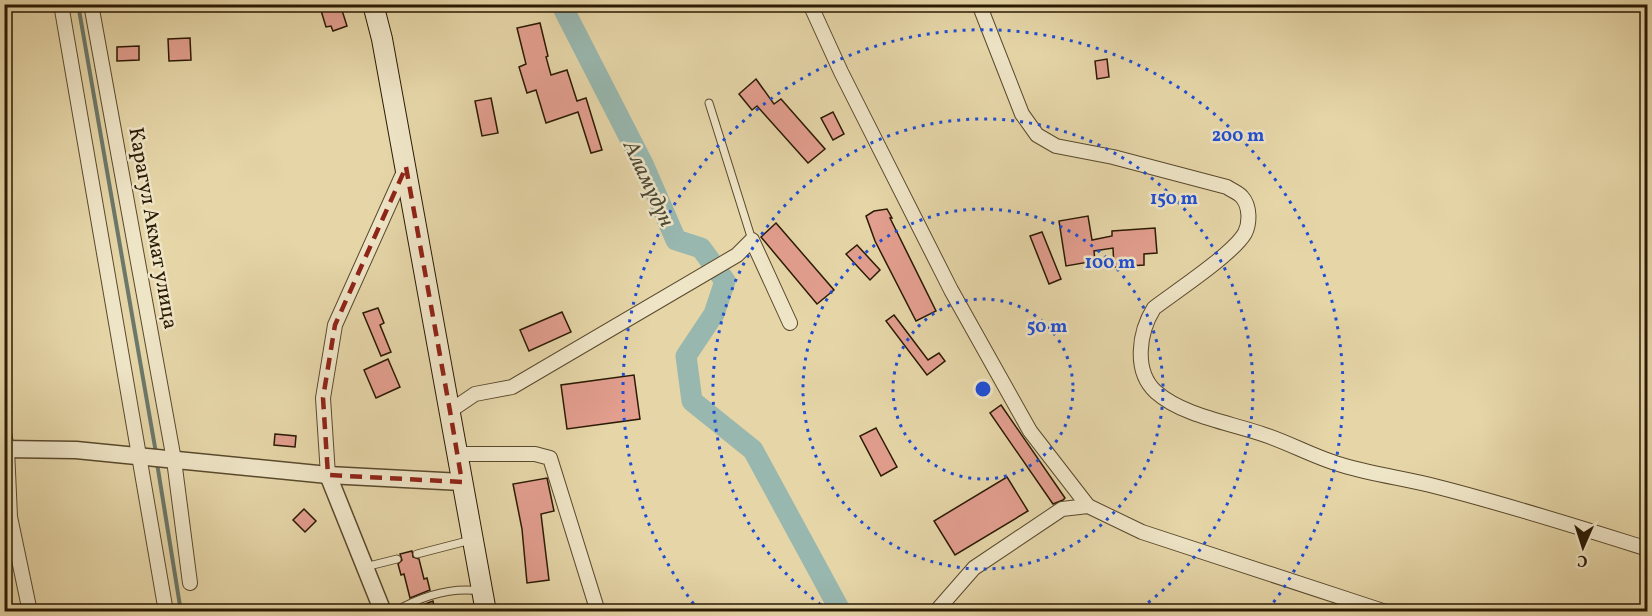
<svg xmlns="http://www.w3.org/2000/svg" width="1652" height="616" viewBox="0 0 1652 616" font-family="Vollkorn,serif">
<rect width="100%" height="100%" fill="#e5d5a7"/>
<filter id="stains"><feTurbulence type="fractalNoise" baseFrequency=".00333" numOctaves="4"/><feColorMatrix values="0 0 0 0 .2 0 0 0 0 .09 0 0 0 0 .02 0 0 0 .5 -.17"/></filter>
<radialGradient id="worn" r=".72"><stop offset=".6" stop-color="#630" stop-opacity="0"/><stop offset="1" stop-color="#630" stop-opacity=".3"/></radialGradient>
<g fill="none" stroke-linecap="round" stroke-linejoin="round">
<!-- stream -->
<g stroke="#6c786a" stroke-width="4">
<polyline points="78,4 156,453"/>
<polyline points="157,463 181,612"/>
</g>
<!-- river -->
<polyline stroke="#98b7af" stroke-width="21" points="561,4 643,164 676,240 701,248 725,281 714,314 686,356 692,401 753,450 841,612"/>
</g>
<!-- building -->
<g fill="#e29e8e" stroke="#2a1a03" stroke-width="1.5">
<polygon points="319,4 340,4 347,26 333,31 331,26 326,27"/>
<polygon points="540,23 548,56 546,57 551,75 567,70 577,101 586,98 602,150 591,153 578,112 546,123 536,90 527,93 519,67 526,64 517,28"/>
<polygon points="190,38 191,60 169,61 168,39"/>
<polygon points="139,46 139,60 117,61 117,47"/>
<polygon points="1107,59 1109,77 1097,79 1095,61"/>
<polygon points="756,79 774,104 781,99 825,149 808,163 757,106 752,110 739,94"/>
<polygon points="491,98 498,133 482,136 475,101"/>
<polygon points="833,112 844,134 833,140 821,118"/>
<polygon points="887,209 892,218 890,218 936,311 916,321 875,241 866,216 874,211"/>
<polygon points="1088,216 1092,240 1112,236 1112,231 1155,228 1157,253 1144,254 1144,265 1114,267 1113,248 1094,251 1095,261 1066,266 1059,221"/>
<polygon points="776,223 834,290 817,304 761,237"/>
<polygon points="1042,232 1061,279 1049,284 1030,236"/>
<polygon points="857,245 880,270 870,280 846,254"/>
<polygon points="378,308 384,323 380,325 391,352 381,356 363,313"/>
<polygon points="562,312 571,332 529,351 520,330"/>
<polygon points="894,315 928,360 939,353 945,361 927,375 886,321"/>
<polygon points="388,359 400,387 376,398 364,370"/>
<polygon points="634,375 640,419 567,429 561,385"/>
<polygon points="1001,405 1065,498 1063,500 1053,504 990,413"/>
<polygon points="876,428 897,467 881,476 860,436"/>
<polygon points="275,434 296,436 295,447 274,445"/>
<polygon points="1007,477 1028,511 955,555 934,521"/>
<polygon points="547,478 554,511 541,514 549,580 527,583 522,529 513,484"/>
<polygon points="304,509 316,521 305,532 293,520"/>
<polygon points="412,551 413,557 419,559 424,579 427,578 430,590 410,598 404,574 401,575 398,564 402,560 400,554"/>
<polygon points="433,601 435,612 413,612 412,609"/>
</g>
<g fill="none" stroke-linecap="round" stroke-linejoin="round">
<!-- service casing -->
<g stroke="#59492c" stroke-width="9">
<g id="service">
<polyline points="709,103 752,240"/>
<polyline points="417,554 471,540"/>
<polyline points="365,567 397,559"/>
<path d="M394 612C420 597 450 587 480 591"/>
</g>
</g>
<!-- minor casing -->
<g stroke="#59492c" stroke-width="16">
<g id="minor">
<polyline points="61,4 166,612"/>
<polyline points="91,4 174,460 190,583"/>
<polyline points="810,4 841,72 951,290 1030,431 1088,506"/>
<path d="M979 4 1022 114 1037 135 1056 146 1113 157 1227 187C1231 190 1239 193 1242 197 1250 206 1250 223 1245 233 1233 254 1175 292 1154 308 1139 332 1133 371 1156 392 1183 416 1231 423 1265 435 1292 444 1318 459 1345 466 1376 475 1408 479 1438 487 1509 505 1578 527 1648 549"/>
<polyline points="450,411 475,394 512,387 737,255 752,240 790,323"/>
<polyline points="4,433 7,449 10,517 30,612"/>
<polyline points="457,454 535,454 550,458 598,612"/>
<polyline points="328,475 323,398 335,325 406,167"/>
<polyline points="938,612 939,608 974,568 1062,509 1088,506 1142,532 1386,612"/>
</g>
</g>
<!-- tertiary casing -->
<g stroke="#59492c" stroke-width="19">
<g id="tertiary">
<polyline points="4,449 76,450 328,475 462,482"/>
<polyline points="328,475 383,612"/>
</g>
</g>
<!-- secondary casing -->
<g stroke="#2a1a03" stroke-width="22">
<polyline id="secondary" points="373,4 382,39 486,612"/>
</g>
<!-- service -->
<use href="#service" stroke="#eee4c6" stroke-width="7"/>
<!-- minor -->
<use href="#minor" stroke="#eee4c6" stroke-width="14"/>
<!-- tertiary -->
<use href="#tertiary" stroke="#eee4c6" stroke-width="16"/>
<!-- secondary -->
<use href="#secondary" stroke="#eee4c6" stroke-width="20"/>
</g>
<!-- marked area -->
<path fill="none" stroke="#8f2418" stroke-width="4.5" stroke-dasharray="12 8" stroke-linejoin="round" d="M406 167 450 411 462 482 328 475 323 398 335 325Z"/>
<!-- distance rings -->
<g fill="none" stroke="#1d4ed8" stroke-width="3" stroke-dasharray="3 6">
<circle cx="983" cy="389" r="90"/>
<circle cx="983" cy="389" r="180"/>
<path d="M828 610A270 270 0 1 1 1138 610"/>
<path d="M699 611A360 360 0 1 1 1267 611"/>
</g>
<g text-anchor="middle" stroke-width="5" stroke-linejoin="round" paint-order="stroke">
<!-- street labels -->
<g font-size="21" fill="#2a1a03" stroke="#eee4c6">
<text transform="translate(154 228) rotate(80)" y="7">Карагул Акмат улица</text>
</g>
<!-- water labels -->
<g font-size="22" font-style="italic" fill="#4b4937" stroke="#eee4c6">
<text transform="translate(650 183) rotate(65)" y="8">Аламүдүн</text>
</g>
</g>
<circle cx="983" cy="389" r="9" fill="#1d4ed8" stroke="#eee4c6" stroke-width="3"/>
<g font-size="18" text-anchor="middle" font-weight="bold" fill="#1d4ed8" stroke="#eee4c6" stroke-width="5" stroke-linejoin="round" paint-order="stroke">
<text x="1238" y="141">200 m</text>
<text x="1174" y="204">150 m</text>
<text x="1110" y="268">100 m</text>
<text x="1047" y="332">50 m</text>
</g>
<!-- margin -->
<rect width="1652" height="616" fill="none" stroke="#e5d5a7" stroke-width="24"/>
<rect x="6" y="6" width="1640" height="604" fill="none" stroke="#2a1a03" stroke-width="3"/>
<rect x="12" y="12" width="1628" height="592" fill="none" stroke="#2a1a03" stroke-width="1.5"/>
<!-- north arrow -->
<g transform="translate(1583 547) rotate(183)" stroke="#eee4c6" stroke-width="4.5" paint-order="stroke">
<path d="M0-4.5L10 22L0 15L-10 22Z" fill="#2a1a03"/>
<text y="-9" font-size="16" font-weight="bold" text-anchor="middle" fill="#2a1a03">С</text>
</g>
<rect width="100%" height="100%" filter="url(#stains)"/>
<rect width="100%" height="100%" fill="url(#worn)"/>
</svg>
